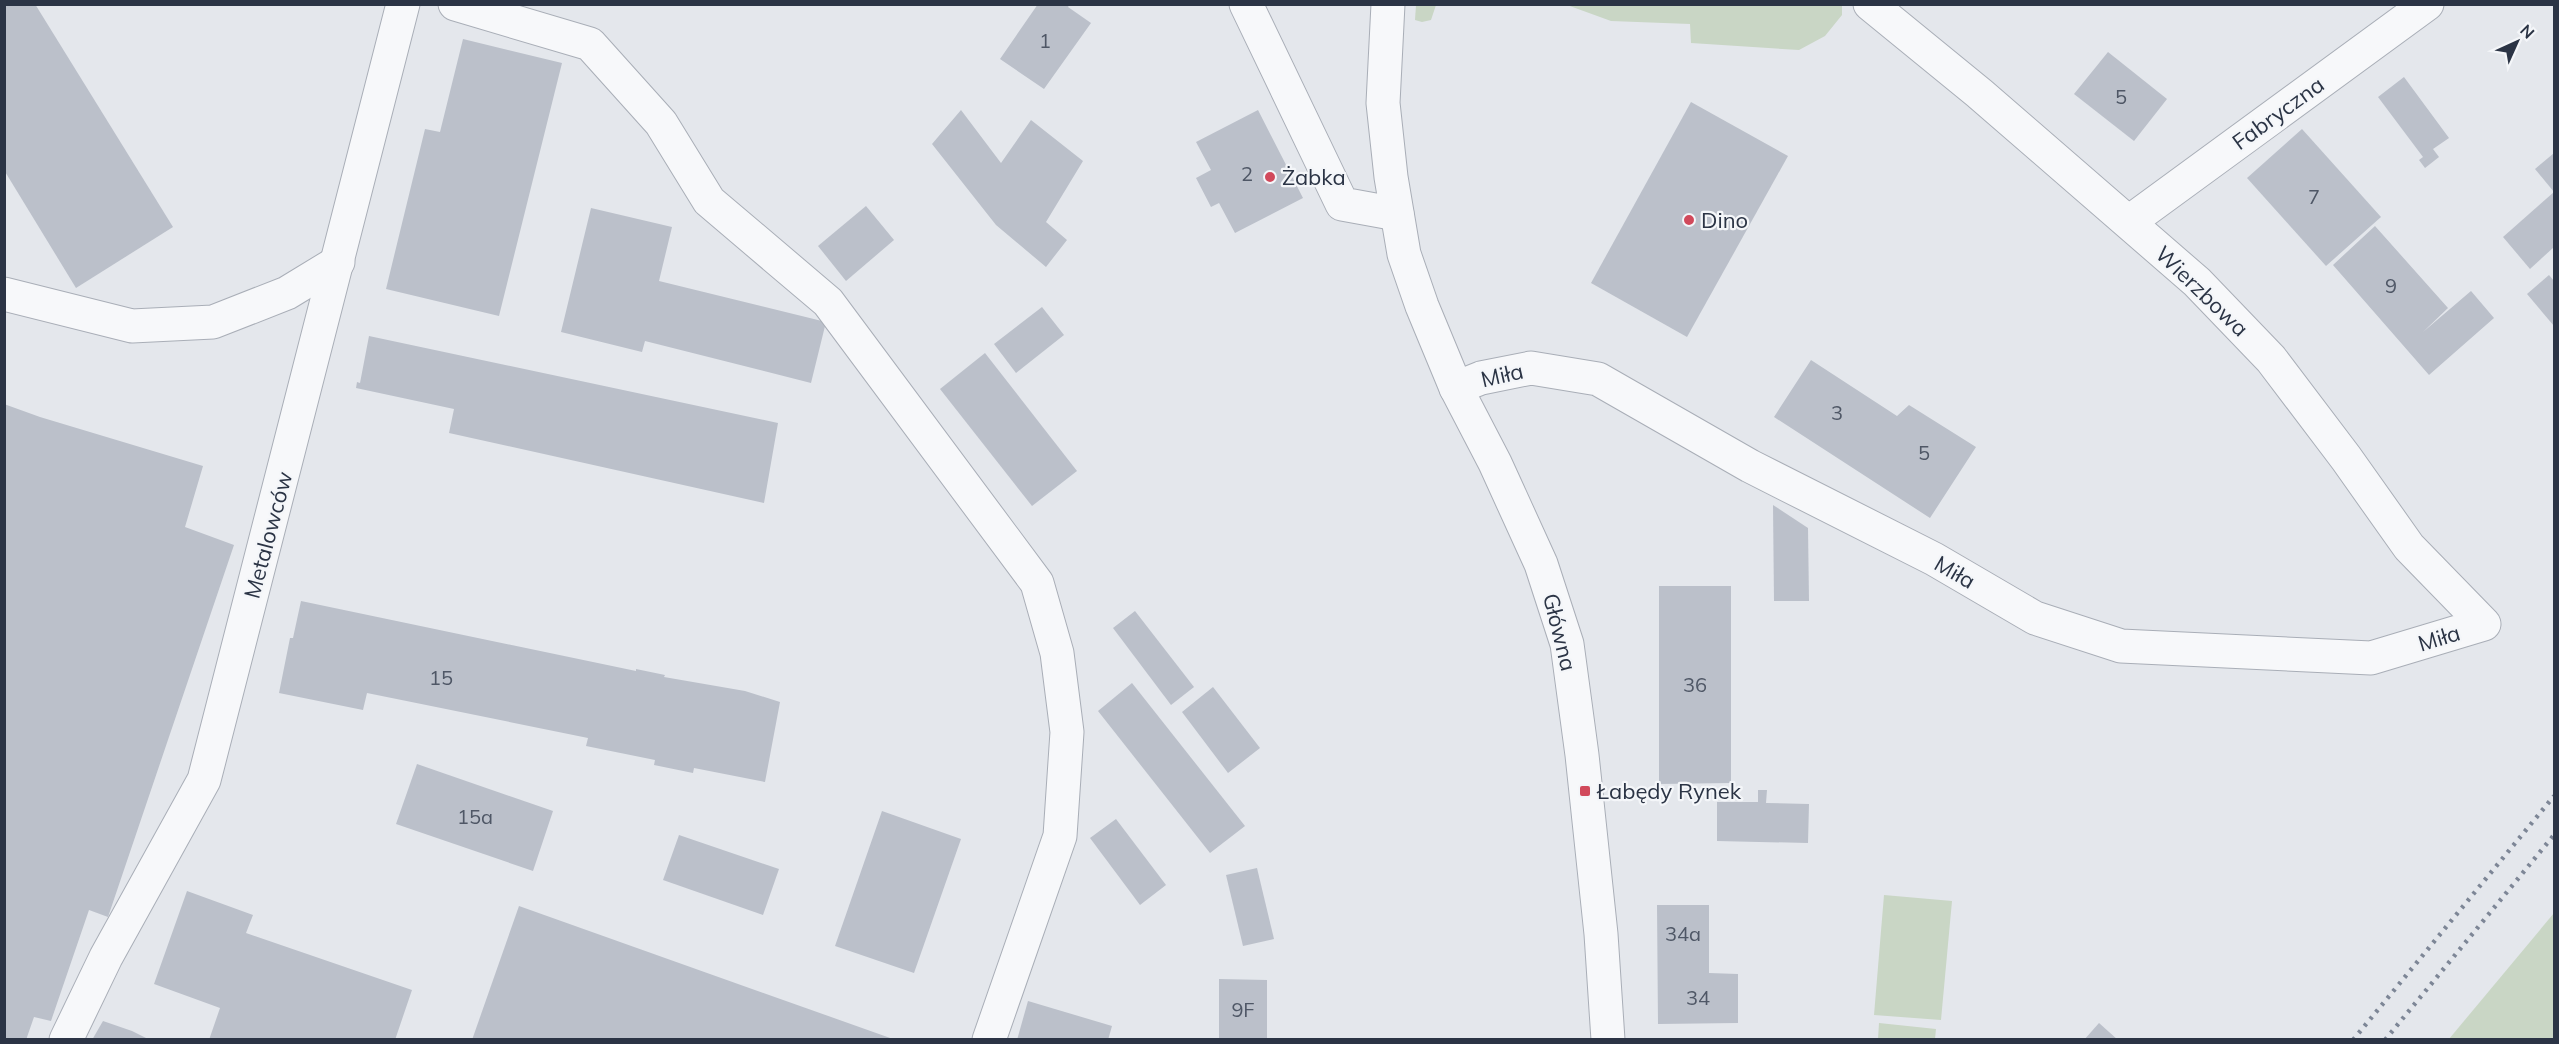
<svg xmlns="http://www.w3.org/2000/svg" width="2559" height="1044" viewBox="0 0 2559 1044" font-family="Mulish,sans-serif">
<rect width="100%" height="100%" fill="#e4e7ec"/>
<!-- green -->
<g fill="#c9d6c5">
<polygon points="1416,5 1436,5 1431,20 1422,22 1415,20"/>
<polygon points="1842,5 1842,15 1825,36 1799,50 1691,43 1690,24 1611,21 1567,5"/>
<polygon points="1884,895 1952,901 1941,1020 1874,1015"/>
<polygon points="2554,913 2554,1039 2449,1039"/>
<polygon points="1879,1023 1936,1029 1935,1039 1878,1039"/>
</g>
<!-- building -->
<g fill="#bbc0ca">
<polygon points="4,4 35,4 173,227 76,288 4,170"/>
<polygon points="1038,4 1070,4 1068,7 1091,23 1044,89 1000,59"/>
<polygon points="463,39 562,63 499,316 386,289 425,129 440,132"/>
<polygon points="2108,52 2167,99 2134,141 2074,94"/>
<polygon points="2404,77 2449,138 2433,149 2439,157 2425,168 2419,160 2423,157 2378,97"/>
<polygon points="1691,102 1788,156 1687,337 1591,283"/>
<polygon points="961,110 1001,163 1031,120 1083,161 1046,222 1067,240 1046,267 996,225 932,144"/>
<polygon points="1258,110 1303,198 1235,233 1219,203 1211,207 1196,178 1211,170 1196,142"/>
<polygon points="2302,129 2381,217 2326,266 2247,178"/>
<polygon points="2554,153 2554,192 2535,169"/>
<polygon points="2554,192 2554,247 2530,269 2503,237"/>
<polygon points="866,206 894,240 846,281 818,246"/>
<polygon points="591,208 672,227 659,281 826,322 811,383 645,341 642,352 561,332"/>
<polygon points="2375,226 2448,308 2423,332 2471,291 2494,318 2429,375 2333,265"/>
<polygon points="2549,275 2554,281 2554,326 2527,294"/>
<polygon points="1042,307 1064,335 1016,373 994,344"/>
<polygon points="369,336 778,423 764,503 449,433 454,409 356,388 357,382 360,383"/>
<polygon points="985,353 1077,471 1032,506 940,389"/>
<polygon points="1811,360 1897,416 1909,405 1976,447 1930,518 1774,417"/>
<polygon points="4,404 40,417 203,466 185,527 234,545 108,917 89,910 51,1021 34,1017 26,1040 4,1040"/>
<polygon points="1773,505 1808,528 1809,601 1774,601"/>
<polygon points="1659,586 1731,586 1731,783 1659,784"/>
<polygon points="301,601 636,671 636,669 665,675 664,677 745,691 780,702 765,782 694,768 693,773 654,765 655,760 586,746 588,738 367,693 363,710 279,693 290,638 293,638"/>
<polygon points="1135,611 1194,687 1171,705 1113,628"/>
<polygon points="1132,683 1245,826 1210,853 1098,711"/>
<polygon points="1213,687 1260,748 1228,773 1182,712"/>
<polygon points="417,764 553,811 533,871 396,824"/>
<polygon points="1758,790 1767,790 1766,803 1809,804 1808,843 1717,841 1717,802 1758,802"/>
<polygon points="882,811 961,839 914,973 835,946"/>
<polygon points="1116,819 1166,885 1140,905 1090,838"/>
<polygon points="679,835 779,869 763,915 663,880"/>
<polygon points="1257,868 1274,939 1243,946 1226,875"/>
<polygon points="187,891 253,915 246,933 412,990 395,1040 209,1040 220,1008 154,984"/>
<polygon points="1657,905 1709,905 1709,973 1738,974 1738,1023 1658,1024"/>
<polygon points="519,906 893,1039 893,1040 472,1040"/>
<polygon points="1219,979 1267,980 1267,1040 1219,1040"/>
<polygon points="1028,1001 1112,1026 1108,1040 1017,1040"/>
<polygon points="103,1021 132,1031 150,1040 92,1040"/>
<polygon points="2099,1023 2118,1040 2084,1040"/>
</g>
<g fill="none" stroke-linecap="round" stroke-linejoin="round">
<!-- minor casing -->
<g stroke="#a9aeb7" stroke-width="35">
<g id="minor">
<polyline points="455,4 590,44 661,123 709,201 828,302 1037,583 1057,653 1067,732 1060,836 989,1040"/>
<polyline points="1246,4 1342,204 1397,214"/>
<polyline points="1388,4 1383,103 1391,177 1404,254 1422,306 1456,388 1495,463 1541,564 1567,644 1582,755 1601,934 1608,1040"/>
<polyline points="2129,222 2427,4"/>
<polyline points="4,294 132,326 213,322 287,293 338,262"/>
<polyline points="1456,388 1481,378 1531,368 1598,379 1750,466 1934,559 2035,618 2121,646 2371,658 2484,624 2409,547 2346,458 2271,359 2197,282 1979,93 1870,4"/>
<polyline points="66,1040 106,957 204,780 403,4"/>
</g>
</g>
<!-- minor -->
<use href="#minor" stroke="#f7f8fa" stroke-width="33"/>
<!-- rail -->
<g stroke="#7d8696" stroke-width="4.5" stroke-dasharray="3 6" stroke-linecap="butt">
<polyline points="2353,1040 2554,796"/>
<polyline points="2385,1040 2554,835"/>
</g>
</g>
<!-- markers -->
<g fill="#d1495b" stroke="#f4f6f9" stroke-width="2">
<circle cx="1270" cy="177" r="6"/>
<circle cx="1689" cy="220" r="6"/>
<rect x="1579" y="785" width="12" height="12" rx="3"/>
</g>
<g text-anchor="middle" stroke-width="4.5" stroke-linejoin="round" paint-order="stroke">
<!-- number labels -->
<g font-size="20" fill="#4f5766">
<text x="1045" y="48">1</text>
<text x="2121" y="104">5</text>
<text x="1247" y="181">2</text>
<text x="2314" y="204">7</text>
<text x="2391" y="293">9</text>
<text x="1837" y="420">3</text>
<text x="1924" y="460">5</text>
<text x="441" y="685">15</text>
<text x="1695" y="692">36</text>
<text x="475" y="824">15a</text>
<text x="1683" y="941">34a</text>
<text x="1698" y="1005">34</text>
<text x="1243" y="1017">9F</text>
</g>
<!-- street labels -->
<g font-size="22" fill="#2b3445" stroke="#f4f6f9">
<text transform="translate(2278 113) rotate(-36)" y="8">Fabryczna</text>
<text transform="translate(2202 291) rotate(44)" y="8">Wierzbowa</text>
<text transform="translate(1502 375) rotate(-13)" y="8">Miła</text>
<text transform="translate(268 535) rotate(-75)" y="8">Metalowców</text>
<text transform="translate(1955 572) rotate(30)" y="8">Miła</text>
<text transform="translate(1560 632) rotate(76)" y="8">Główna</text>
<text transform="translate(2439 638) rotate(-17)" y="8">Miła</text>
</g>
<!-- poi labels -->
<g font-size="22" fill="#2b3445" stroke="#f4f6f9" text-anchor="start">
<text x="1282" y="185">Żabka</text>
<text x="1701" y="228">Dino</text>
<text x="1597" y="799">Łabędy Rynek</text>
</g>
</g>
<!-- border -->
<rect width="2559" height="1044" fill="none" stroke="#2b3445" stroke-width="12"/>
<!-- north arrow -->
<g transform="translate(2517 42) rotate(45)" stroke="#f4f6f9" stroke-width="4.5" paint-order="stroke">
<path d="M0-4.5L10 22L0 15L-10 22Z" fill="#2b3445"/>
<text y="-9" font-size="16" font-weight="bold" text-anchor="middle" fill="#2b3445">N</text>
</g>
</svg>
